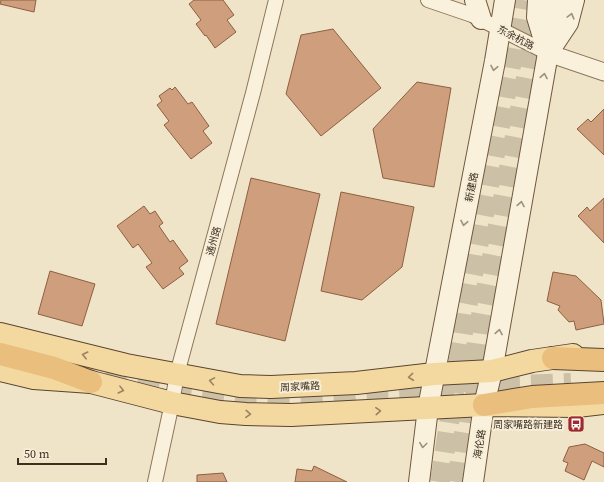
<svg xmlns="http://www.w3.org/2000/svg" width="604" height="482" viewBox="0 0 604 482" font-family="'Source Serif 4','Noto Sans SC',serif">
<rect width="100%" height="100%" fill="#f0e4c8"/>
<!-- building -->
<g fill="#cf9f7d" stroke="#8d5f41">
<polygon points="1,0 36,0 34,12 0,4"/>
<polygon points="194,0 223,0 234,15 227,20 236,32 215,48 206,35 205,36 196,24 201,20 189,4"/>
<polygon points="333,29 381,88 321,136 286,94 301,35"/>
<polygon points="417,82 451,88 434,187 383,178 373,129"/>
<polygon points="175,87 188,104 192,102 209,126 203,131 212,143 191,159 164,125 169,121 157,105 162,101 159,96 170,88 172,90"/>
<polygon points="604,109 604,155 577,129 588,119 591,122"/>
<polygon points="251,178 320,194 285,341 216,324"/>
<polygon points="341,192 414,207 402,267 362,300 321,291"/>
<polygon points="604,198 604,243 578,216 587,207 590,211"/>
<polygon points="144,206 150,214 155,211 163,223 159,226 170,242 173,240 188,261 179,268 184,274 163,289 146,267 152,263 138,244 133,248 117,226"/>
<polygon points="50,271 95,284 82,326 38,314"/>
<polygon points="553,272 576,276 601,300 604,324 576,330 574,321 569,322 558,310 560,306 547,301"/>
<polygon points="585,444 604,453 604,467 592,461 584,480 565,471 568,463 563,461 569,447"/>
<polygon points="314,466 347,482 295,482 297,469 312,471"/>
<polygon points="223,473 227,482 197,482 197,475"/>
</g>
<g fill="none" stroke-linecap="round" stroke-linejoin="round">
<!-- secondary-tunnel -->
<g stroke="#ccc0a6" stroke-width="20" stroke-dasharray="20 10" stroke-linecap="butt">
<polyline points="440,482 466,313 523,0"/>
<polyline points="457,482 479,326 536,25"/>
</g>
<!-- trunk-tunnel -->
<polyline stroke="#ccc0a6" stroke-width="22" stroke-dasharray="22 11" stroke-linecap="butt" points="105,376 171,390 249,402 373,391 571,384"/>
<!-- minor casing -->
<g stroke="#8d765c" stroke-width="16">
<g id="minor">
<polyline points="428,0 472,15 548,53"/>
<polyline points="155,482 172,403 177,374 253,93 276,0"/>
</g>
</g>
<!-- tertiary casing -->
<g stroke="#8d765c" stroke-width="19">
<polyline id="tertiary" points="548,53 604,72"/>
</g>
<!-- secondary casing -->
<g stroke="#6f573f" stroke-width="22">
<g id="secondary">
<polyline points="475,0 481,19"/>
<polyline points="538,0 537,17 547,50"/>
<polyline points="550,50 568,23 574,0"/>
<polyline points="419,482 428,408 495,61 505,0"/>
<polyline points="473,482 484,405 492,371 548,53 556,0"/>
</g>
</g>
<!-- primary casing -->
<g stroke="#5b4430" stroke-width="24">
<g id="primary">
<polyline points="0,334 126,365 240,386 271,387 356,383 434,374 492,371 532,361 573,355"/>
<polyline points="0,370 34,378 91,382 172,403 220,412 246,414 291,415 484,405 577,406 604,403"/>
</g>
</g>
<!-- trunk casing -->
<g stroke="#5b4430" stroke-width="24">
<g id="trunk">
<polyline points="0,354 54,368 91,382"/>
<polyline points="553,358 604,360"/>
<polyline points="484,405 532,397 604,393"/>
</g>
</g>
<!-- minor -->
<use href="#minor" stroke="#faf1dc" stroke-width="14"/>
<!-- tertiary -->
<use href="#tertiary" stroke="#faf1dc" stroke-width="17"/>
<!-- secondary -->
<use href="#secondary" stroke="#faf1dc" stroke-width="20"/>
<!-- primary -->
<use href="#primary" stroke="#f3d9a0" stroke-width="22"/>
<!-- trunk -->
<use href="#trunk" stroke="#eabe7c" stroke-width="22"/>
</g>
<!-- one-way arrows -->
<defs><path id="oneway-chevron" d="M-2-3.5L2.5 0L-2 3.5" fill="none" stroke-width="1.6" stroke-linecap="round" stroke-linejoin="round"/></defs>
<g stroke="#9c907e">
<use href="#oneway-chevron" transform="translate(571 16) rotate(-75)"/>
<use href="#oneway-chevron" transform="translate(494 68) rotate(101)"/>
<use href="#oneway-chevron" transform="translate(544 76) rotate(-80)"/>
<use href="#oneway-chevron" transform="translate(521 204) rotate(-80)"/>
<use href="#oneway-chevron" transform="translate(464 223) rotate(101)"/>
<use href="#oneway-chevron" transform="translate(499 332) rotate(-80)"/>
<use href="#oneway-chevron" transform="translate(423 445) rotate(97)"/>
</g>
<g stroke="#988460">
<use href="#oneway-chevron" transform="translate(85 355) rotate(-167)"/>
<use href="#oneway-chevron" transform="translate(411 377) rotate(174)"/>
<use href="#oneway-chevron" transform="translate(212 381) rotate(-170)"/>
<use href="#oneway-chevron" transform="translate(121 390) rotate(14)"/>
<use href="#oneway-chevron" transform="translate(378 411) rotate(-3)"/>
<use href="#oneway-chevron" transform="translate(248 414) rotate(2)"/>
</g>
<!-- icons -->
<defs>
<g id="bus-square" transform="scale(0.9)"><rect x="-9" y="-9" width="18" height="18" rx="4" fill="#9e2a2b" stroke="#f7eed8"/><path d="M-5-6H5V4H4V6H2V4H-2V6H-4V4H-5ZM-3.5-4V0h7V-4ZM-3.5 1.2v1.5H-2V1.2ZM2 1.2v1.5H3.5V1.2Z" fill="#fff"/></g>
</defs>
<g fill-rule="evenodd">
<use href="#bus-square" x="576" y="424"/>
</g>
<g text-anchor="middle" stroke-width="4" stroke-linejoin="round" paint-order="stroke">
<!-- street labels -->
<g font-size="10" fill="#3d2e20" stroke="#f7eed8">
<text transform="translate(516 37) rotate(28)" y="4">东余杭路</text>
<text transform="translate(471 187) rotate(-79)" y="4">新建路</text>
<text transform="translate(213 241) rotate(-75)" y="4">通州路</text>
<text transform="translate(300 386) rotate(-3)" y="4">周家嘴路</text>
<text transform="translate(479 444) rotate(-81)" y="4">海伦路</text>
</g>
<!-- poi labels -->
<g font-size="10" fill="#3d2e20" stroke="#f7eed8" text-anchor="end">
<text x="563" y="428">周家嘴路新建路</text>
</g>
</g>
<!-- scale -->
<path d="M18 458v6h88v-6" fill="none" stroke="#3d2e20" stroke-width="2"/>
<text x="24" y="458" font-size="12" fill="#3d2e20" stroke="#f7eed8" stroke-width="3" paint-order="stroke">50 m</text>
</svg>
